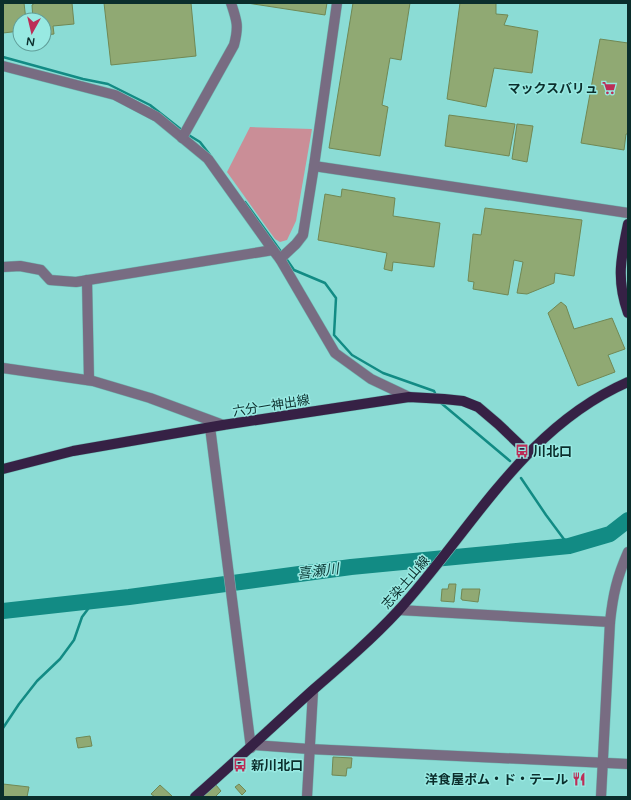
<svg xmlns="http://www.w3.org/2000/svg" width="631" height="800" viewBox="0 0 631 800" font-family="'Varela Round','Noto Sans JP',sans-serif">
<rect width="100%" height="100%" fill="#8bdcd5"/>
<!-- green -->
<polygon fill="#ca8e97" points="250,127 312,129 296,221 287,240 280,242 275,239 227,172"/>
<g fill="none" stroke-linecap="round" stroke-linejoin="round">
<!-- stream -->
<g stroke="#128b84" stroke-width="2.5">
<polyline points="3,57 83,79 108,84 150,105 183,131"/>
<polyline points="187,134 200,142 210,155"/>
<polyline points="245,202 282,253"/>
<polyline points="285,257 294,270 325,283 336,298 334,335 352,355 383,373 434,391 435,393"/>
<polyline points="441,403 510,461"/>
<polyline points="521,478 546,515 569,546"/>
<polyline points="3,728 19,704 37,681 60,659 74,640 82,617 94,601"/>
</g>
<!-- river -->
<polyline stroke="#128b84" stroke-width="16" points="3,611 129,597 351,567 569,546 610,534 628,520"/>
</g>
<!-- building -->
<g fill="#90a973" stroke="#708854">
<polygon points="3,3 24,3 26,20 20,20 20,31 3,33"/>
<polygon points="35,3 72,3 74,24 53,26 54,34 46,35 44,20 33,20 32,5"/>
<polygon points="104,3 191,3 196,56 111,65"/>
<polygon points="247,3 327,3 325,15"/>
<polygon points="353,3 410,3 401,60 390,58 382,105 388,107 380,156 329,148"/>
<polygon points="460,3 496,3 496,14 508,15 504,25 538,31 532,73 494,68 486,107 447,99"/>
<polygon points="600,39 628,43 628,134 626,134 624,150 581,143"/>
<polygon points="449,115 515,124 509,156 445,146"/>
<polygon points="517,124 533,126 527,162 512,159"/>
<polygon points="342,189 395,198 393,216 440,223 434,267 393,262 392,271 384,269 387,253 318,240 325,194 341,197"/>
<polygon points="485,208 582,220 574,276 555,273 554,283 527,294 517,293 523,262 514,260 508,295 473,289 474,282 468,281 473,234 481,235"/>
<polygon points="561,302 566,306 574,329 612,318 625,349 608,355 615,372 578,386 548,313"/>
<polygon points="449,584 456,584 454,602 441,601 442,589 448,589"/>
<polygon points="462,589 480,589 478,602 462,600 462,599 461,599"/>
<polygon points="90,736 92,746 78,748 76,738"/>
<polygon points="333,757 352,758 351,768 347,768 346,776 332,775"/>
<polygon points="3,784 29,787 27,797 3,797"/>
<polygon points="239,784 246,791 242,795 235,787"/>
<polygon points="160,785 172,796 172,797 155,797 151,794"/>
<polygon points="216,785 221,791 215,797 204,797 203,796"/>
</g>
<g fill="none" stroke-linecap="round" stroke-linejoin="round">
<!-- minor casing -->
<g stroke="#71b9b3" stroke-width="11">
<g id="minor">
<polyline points="3,66 115,95 157,117 208,159 273,250 280,259 335,353 371,379 409,397"/>
<path d="M182 138 234 45C239 26 237 21 231 3"/>
<polyline points="314,166 628,213"/>
<polyline points="280,259 296,244 303,235 314,166 337,3"/>
<polyline points="3,267 20,266 41,270 50,280 76,282 273,250"/>
<polyline points="87,280 89,380"/>
<polyline points="3,368 93,381 150,398 223,425"/>
<polyline points="210,427 251,748"/>
<polyline points="399,610 610,622"/>
<polyline points="253,745 309,749 628,764"/>
<polyline points="307,797 313,691"/>
<path d="M601 797 610 622C613 594 617 577 628 552"/>
</g>
</g>
<!-- major casing -->
<g stroke="#71b9b3" stroke-width="11">
<g id="major">
<path d="M628 224C621 257 616 280 628 313"/>
<polyline points="3,469 73,451 223,425 409,397 444,399 463,401 478,407 498,424 520,445 527,454"/>
<path d="M195 797C235 762 274 725 314 689 343 664 372 639 398 611 472 530 523 428 628 382"/>
</g>
</g>
<!-- minor -->
<use href="#minor" stroke="#786c82" stroke-width="10"/>
<!-- major -->
<use href="#major" stroke="#362145" stroke-width="10"/>
</g>
<!-- icons -->
<defs>
<g id="supermarket-bare" transform="scale(1.08)"><path d="M-6-5.5h2.5l.6 2H6L4.5 2H-2.5L-4.4-4H-6ZM-1.5 3.2a1.3 1.3 0 1 0 .1 0ZM3 3.2a1.3 1.3 0 1 0 .1 0Z" fill="#bc2d57" stroke="#98e9e2" stroke-width="2.5" paint-order="stroke"/></g>
<g id="bus-bare" transform="scale(1.08)"><path d="M-5-6H5V4H4V6H2V4H-2V6H-4V4H-5ZM-3.5-4V0h7V-4ZM-3.5 1.2v1.5H-2V1.2ZM2 1.2v1.5H3.5V1.2Z" fill="#bc2d57" stroke="#98e9e2" stroke-width="2.5" paint-order="stroke"/></g>
<g id="restaurant-bare" transform="scale(1.08)"><path d="M-5-6h1v4h1v-4h1v4h1v-4h1v5L-1.5 .5V6h-2V.5L-5-1ZM5-6V6H3V1.5H1.5Q1.5-4 5-6Z" fill="#bc2d57" stroke="#98e9e2" stroke-width="2.5" paint-order="stroke"/></g>
</defs>
<g fill-rule="evenodd">
<use href="#supermarket-bare" x="609" y="88"/>
<use href="#bus-bare" x="522" y="451"/>
<use href="#bus-bare" x="240" y="765"/>
<use href="#restaurant-bare" x="579" y="779"/>
</g>
<g text-anchor="middle" stroke-width="3" stroke-linejoin="round" paint-order="stroke">
<!-- poi labels -->
<g font-size="13" font-weight="bold" fill="#0b2e2c" stroke="#98e9e2" text-anchor="end">
<text x="598" y="93">マックスバリュ</text>
<text x="533" y="456" text-anchor="start">川北口</text>
<text x="251" y="770" text-anchor="start">新川北口</text>
<text x="568" y="784">洋食屋ポム・ド・テール</text>
</g>
<!-- street labels -->
<g font-size="13" fill="#0b2e2c" stroke="#98e9e2">
<text transform="translate(271 405) rotate(-9)" y="5">六分一神出線</text>
<text transform="translate(405 582) rotate(-49)" y="5">志染土山線</text>
</g>
<!-- water labels -->
<g font-size="14" font-style="italic" fill="#10403d" stroke="#98e9e2">
<text transform="translate(318 571) rotate(-7)" y="5">喜瀬川</text>
</g>
</g>
<!-- border -->
<rect width="631" height="800" fill="none" stroke="#0b2e2c" stroke-width="8"/>
<!-- north arrow -->
<g transform="translate(32 32) rotate(188)"><circle r="19" fill="#98e9e2" stroke="#609e99"/>
<path d="M0-3L7 15L0 10L-7 15Z" fill="#bc2d57"/>
<text y="-6" font-size="11" font-weight="bold" text-anchor="middle" fill="#0b2e2c">N</text>
</g>
</svg>
